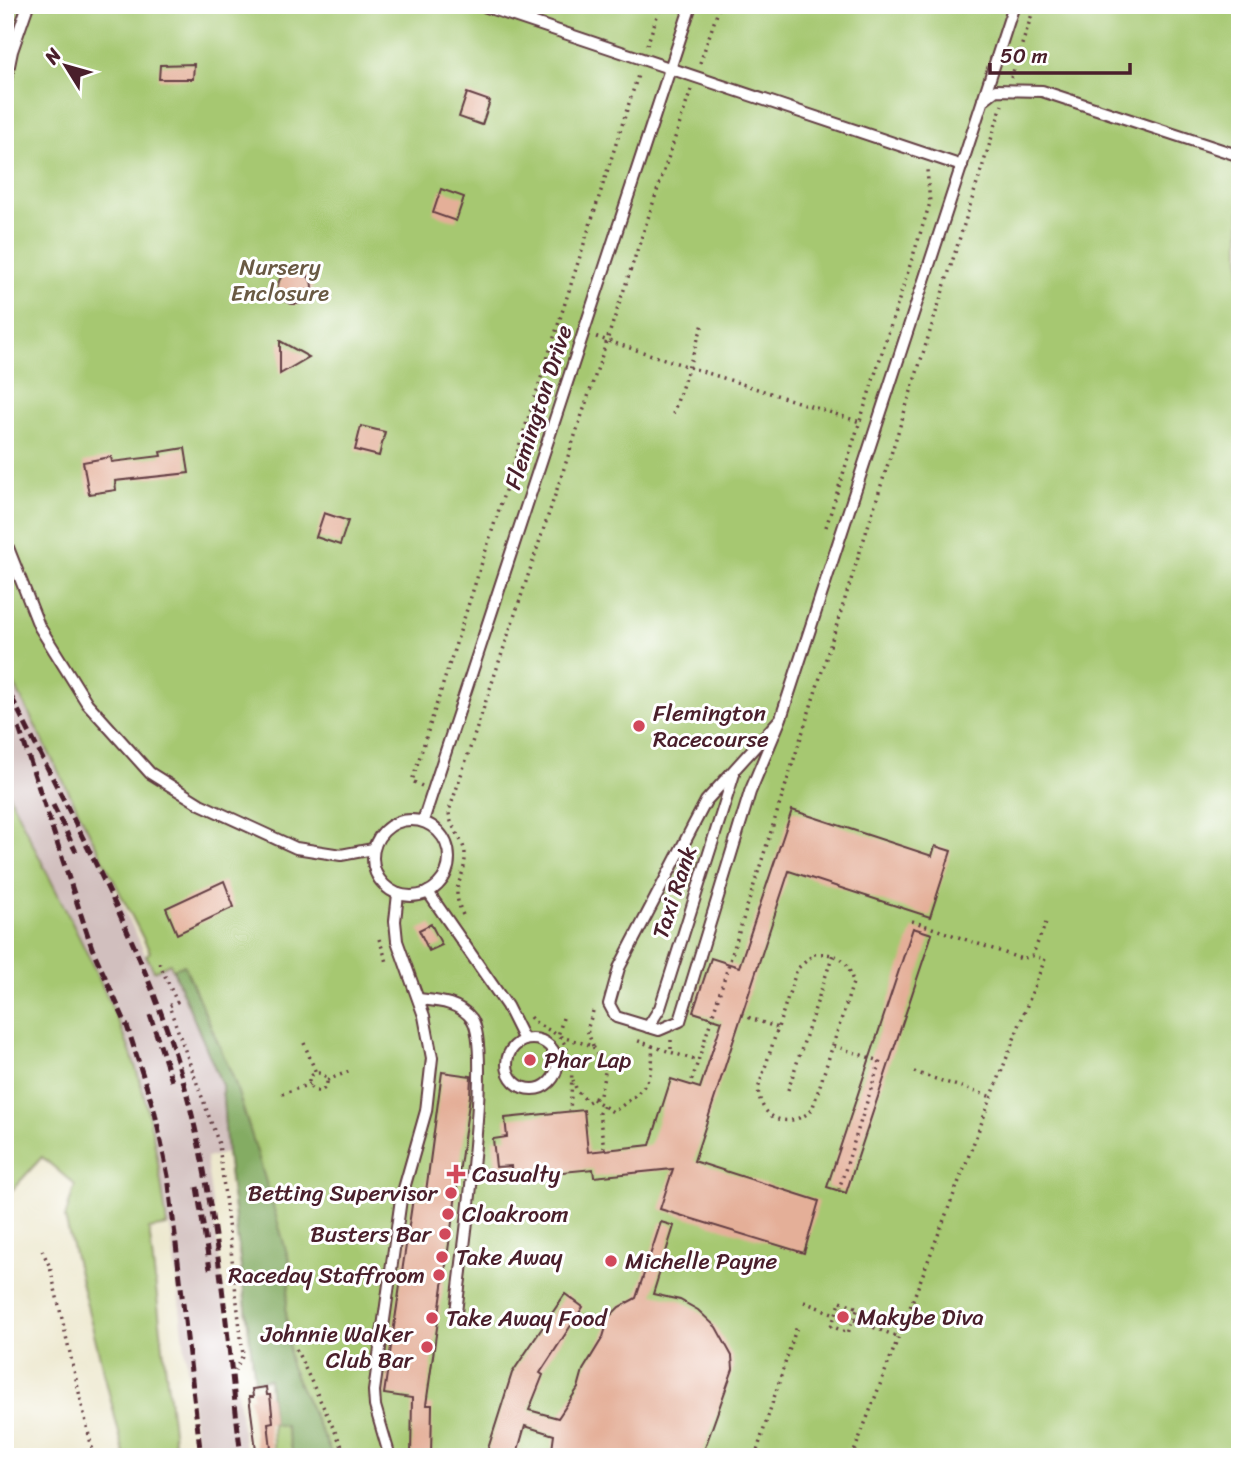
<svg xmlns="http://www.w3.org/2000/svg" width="1245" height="1462" viewBox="0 0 1245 1462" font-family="Sriracha,sans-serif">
<rect width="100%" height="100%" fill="#fff"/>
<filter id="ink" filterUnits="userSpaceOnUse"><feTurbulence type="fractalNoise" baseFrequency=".0143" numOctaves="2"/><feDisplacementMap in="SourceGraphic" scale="14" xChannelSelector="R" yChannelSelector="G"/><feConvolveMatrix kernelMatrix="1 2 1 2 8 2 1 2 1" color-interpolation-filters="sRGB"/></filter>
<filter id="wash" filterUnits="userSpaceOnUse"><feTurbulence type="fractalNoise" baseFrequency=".00686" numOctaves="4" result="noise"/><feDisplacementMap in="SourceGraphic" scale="28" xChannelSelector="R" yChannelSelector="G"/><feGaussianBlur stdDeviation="1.57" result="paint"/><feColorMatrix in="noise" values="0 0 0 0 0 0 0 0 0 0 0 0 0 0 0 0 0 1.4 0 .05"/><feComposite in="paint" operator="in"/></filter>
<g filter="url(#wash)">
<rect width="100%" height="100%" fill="#ece7cc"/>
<!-- industrial -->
<polygon fill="#d1bfbe" points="5,666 59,768 153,971 170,962 222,1085 227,1153 206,1158 246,1457 198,1457 170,1226 167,1226 160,1167 90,962 5,786"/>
<!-- green -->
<g fill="#a6c871" stroke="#78744e" stroke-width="2">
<polygon points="5,5 1240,5 1240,1457 274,1457 269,1379 255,1381 227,1153 222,1085 170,963 154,971 146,955 150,952 5,666"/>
<path d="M5 786C44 871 90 952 125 1038 149 1097 159 1163 167 1226L149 1229 176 1457H125L65 1218 75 1185 42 1157 5 1198Z"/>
</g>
<!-- forest -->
<polygon fill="#84ac63" stroke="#676647" stroke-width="2" points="184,965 233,1077 257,1152 291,1267 286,1310 290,1365 333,1457 294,1457 285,1426 273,1424 269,1379 255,1381 227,1153 222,1085 173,969"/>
<g id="blocks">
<!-- building -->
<g fill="#e4af98">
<polygon points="194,64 193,79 159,79 160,65"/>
<polygon points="467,93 490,101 482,125 459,117"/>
<polygon points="441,189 464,197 456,221 433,213"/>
<circle cx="295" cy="287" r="17"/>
<polygon points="280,341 309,357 280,374"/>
<polygon points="361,426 385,432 379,456 355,450"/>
<polygon points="185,448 189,473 115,481 116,490 89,494 83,462 111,457 112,462 161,456 160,452"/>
<polygon points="324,513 348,521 340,545 316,537"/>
<polygon points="792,810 932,856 935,846 951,851 930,917 789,871 694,1161 819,1201 804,1253 660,1209 673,1169 594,1177 593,1169 512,1177 511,1166 496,1167 493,1139 507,1137 505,1118 584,1110 588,1152 650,1145 671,1079 700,1088 722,1021 693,1012 711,958 739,967"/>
<polygon points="224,881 234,907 177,934 166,908"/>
<polygon points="431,924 442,945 429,951 419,930"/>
<polygon points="913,928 932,934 846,1193 827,1187"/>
<polygon points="442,1072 471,1076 470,1096 426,1405 432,1405 431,1457 411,1457 412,1398 384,1394 413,1198 425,1199"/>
<polygon points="661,1222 674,1226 653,1294 680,1300 698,1310 716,1327 732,1356 733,1369 702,1456 551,1457 554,1435 525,1426 516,1457 486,1455 512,1373 565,1294 583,1307 540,1373 543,1375 529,1410 558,1418 578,1388 583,1370 603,1337 609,1317 619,1307 636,1298"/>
<polygon points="266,1387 267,1395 270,1395 273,1422 268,1423 272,1457 257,1457 249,1397 253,1397 252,1389"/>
</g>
</g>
</g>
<g filter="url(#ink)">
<use href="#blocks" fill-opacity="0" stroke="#623d43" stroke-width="2"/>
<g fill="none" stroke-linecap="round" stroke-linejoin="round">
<!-- lane casing -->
<g stroke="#623d43" stroke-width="14">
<g id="lane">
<polyline points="481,5 962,166"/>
<polyline points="5,85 12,51 28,5"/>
<polyline points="983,100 996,90 1042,91 1240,156"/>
<polyline points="5,540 39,626 87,703 150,773 200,804 296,848 341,855 373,849"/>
<polyline points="781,718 750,792 680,1021 659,1030 616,1017 609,1004 619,968 706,801 781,718 1014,5"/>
<circle cx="411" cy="858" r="38"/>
<polyline points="423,821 691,5"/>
<polyline points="428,892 507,1006 524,1040"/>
<path d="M419 999C438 1001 459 1002 472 1019 493 1050 461 1264 456 1313"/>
<polyline points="648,1027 660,1008 734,774"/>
<circle cx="532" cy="1064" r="25"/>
<polyline points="390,1457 375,1406 374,1391 401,1199 426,1111 432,1058 424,1016 397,941 395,921 398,894"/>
</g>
</g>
<!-- path -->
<g stroke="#623d43" stroke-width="3.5" stroke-dasharray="2 5" stroke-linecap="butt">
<polyline points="647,45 661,5"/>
<polyline points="700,63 720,5"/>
<polyline points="1011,78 1035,5"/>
<polyline points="596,337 860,422"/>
<polyline points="673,414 704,321"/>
<polyline points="826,527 930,203 927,170"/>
<polyline points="422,786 412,781 639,72"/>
<path d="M463 915C448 883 466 882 465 854 464 839 449 827 449 811L691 90"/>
<polyline points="912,921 1022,959 1032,956 1046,923"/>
<polyline points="379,939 387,962"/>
<path d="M814 954C837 952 849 960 853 983L812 1110C790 1129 761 1122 758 1089L797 969Z"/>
<polyline points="159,963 177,1002 169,1006 219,1144 243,1355 235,1370"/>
<polyline points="742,1015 778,1028"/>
<path d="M530 1017C538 1027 549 1028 558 1036 577 1053 571 1089 570 1111"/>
<polyline points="563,1018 558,1036 593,1046 605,1072 600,1095 588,1102 577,1091 573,1080"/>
<polyline points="671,1040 671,1052"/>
<polyline points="304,1043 316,1073"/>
<polyline points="593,1046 587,1030 594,1008"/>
<polyline points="652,1046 698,1061"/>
<polyline points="834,1046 880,1061 839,1189"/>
<polyline points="914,1072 992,1097"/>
<circle cx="318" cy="1082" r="9"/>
<polyline points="327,1080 353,1070"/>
<polyline points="692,1080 1002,105"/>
<polyline points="788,1090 833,954"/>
<polyline points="282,1094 310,1084"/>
<path d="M593 1099 613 1112C642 1092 655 1083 652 1046L636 1040"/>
<polyline points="603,1106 599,1113 604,1148"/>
<polyline points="42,1250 50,1267 94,1457"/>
<polygon points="841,1301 858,1308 848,1333 831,1326"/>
<polyline points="804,1302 835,1314"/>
<polyline points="854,1320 899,1337"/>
<polyline points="296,1349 347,1457"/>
<polyline points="755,1457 797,1326"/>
<polyline points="852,1457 1045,959 1032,956"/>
</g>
<!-- lane -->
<use href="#lane" stroke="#fff" stroke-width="10"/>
<!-- rail -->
<g stroke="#4a1f2b" stroke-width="5" stroke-dasharray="10 5" stroke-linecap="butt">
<path d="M5 684C69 814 151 956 187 1095 218 1213 227 1336 241 1457"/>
<polyline points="19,728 92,948 127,1026 155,1113 168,1176 201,1457"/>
<polyline points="53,805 76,852"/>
<polyline points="150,1015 172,1081"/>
<polyline points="197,1187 210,1269"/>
</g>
</g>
</g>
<!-- markers -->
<g fill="#d1495b" stroke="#fff" stroke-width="2.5">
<circle cx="639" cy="726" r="7"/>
<circle cx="530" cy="1060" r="7"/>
<path d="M452.5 1163.5h7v7h7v7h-7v7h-7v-7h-7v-7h7z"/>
<circle cx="451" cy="1193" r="7"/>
<circle cx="448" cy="1214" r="7"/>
<circle cx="445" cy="1234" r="7"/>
<circle cx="442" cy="1257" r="7"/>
<circle cx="611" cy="1261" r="7"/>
<circle cx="439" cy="1275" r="7"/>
<circle cx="843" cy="1317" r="7"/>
<circle cx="432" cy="1318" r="7"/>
<circle cx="427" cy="1347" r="7"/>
</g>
<g text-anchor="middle" stroke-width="6" stroke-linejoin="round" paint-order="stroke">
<!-- park labels -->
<g font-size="23" fill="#6a5a44" stroke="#fff">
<text x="280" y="275">Nursery<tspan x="280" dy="26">Enclosure</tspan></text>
</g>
<!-- street labels -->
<g font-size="23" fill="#4a1f2b" stroke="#fff">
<text transform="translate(538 407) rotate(-72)" y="8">Flemington Drive</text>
<text transform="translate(674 892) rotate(-72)" y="8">Taxi Rank</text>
</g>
<!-- poi labels -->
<g font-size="23" fill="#4a1f2b" stroke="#fff" text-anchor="start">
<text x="653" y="721">Flemington<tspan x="653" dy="26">Racecourse</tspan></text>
<text x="544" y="1068">Phar Lap</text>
<text x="472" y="1182">Casualty</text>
<text x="437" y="1201" text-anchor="end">Betting Supervisor</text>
<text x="462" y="1222">Cloakroom</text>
<text x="431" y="1242" text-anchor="end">Busters Bar</text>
<text x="456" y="1265">Take Away</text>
<text x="625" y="1269">Michelle Payne</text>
<text x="425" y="1283" text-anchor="end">Raceday Staffroom</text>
<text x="857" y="1325">Makybe Diva</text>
<text x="446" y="1326">Take Away Food</text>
<text x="413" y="1342" text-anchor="end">Johnnie Walker<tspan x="413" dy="26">Club Bar</tspan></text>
</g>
</g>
<!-- margin -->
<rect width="1245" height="1462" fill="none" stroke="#fff" stroke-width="28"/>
<!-- north arrow -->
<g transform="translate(66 66) rotate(307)" stroke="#ffffff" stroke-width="5" paint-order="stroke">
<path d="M0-5L12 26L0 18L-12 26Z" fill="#4a1f2b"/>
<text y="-10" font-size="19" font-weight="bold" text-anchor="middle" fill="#4a1f2b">N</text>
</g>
<!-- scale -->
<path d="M990 63v10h140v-10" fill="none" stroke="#4a1f2b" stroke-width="3.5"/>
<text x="1000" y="63" font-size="21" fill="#4a1f2b" stroke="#ffffff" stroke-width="5" paint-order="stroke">50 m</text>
</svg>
